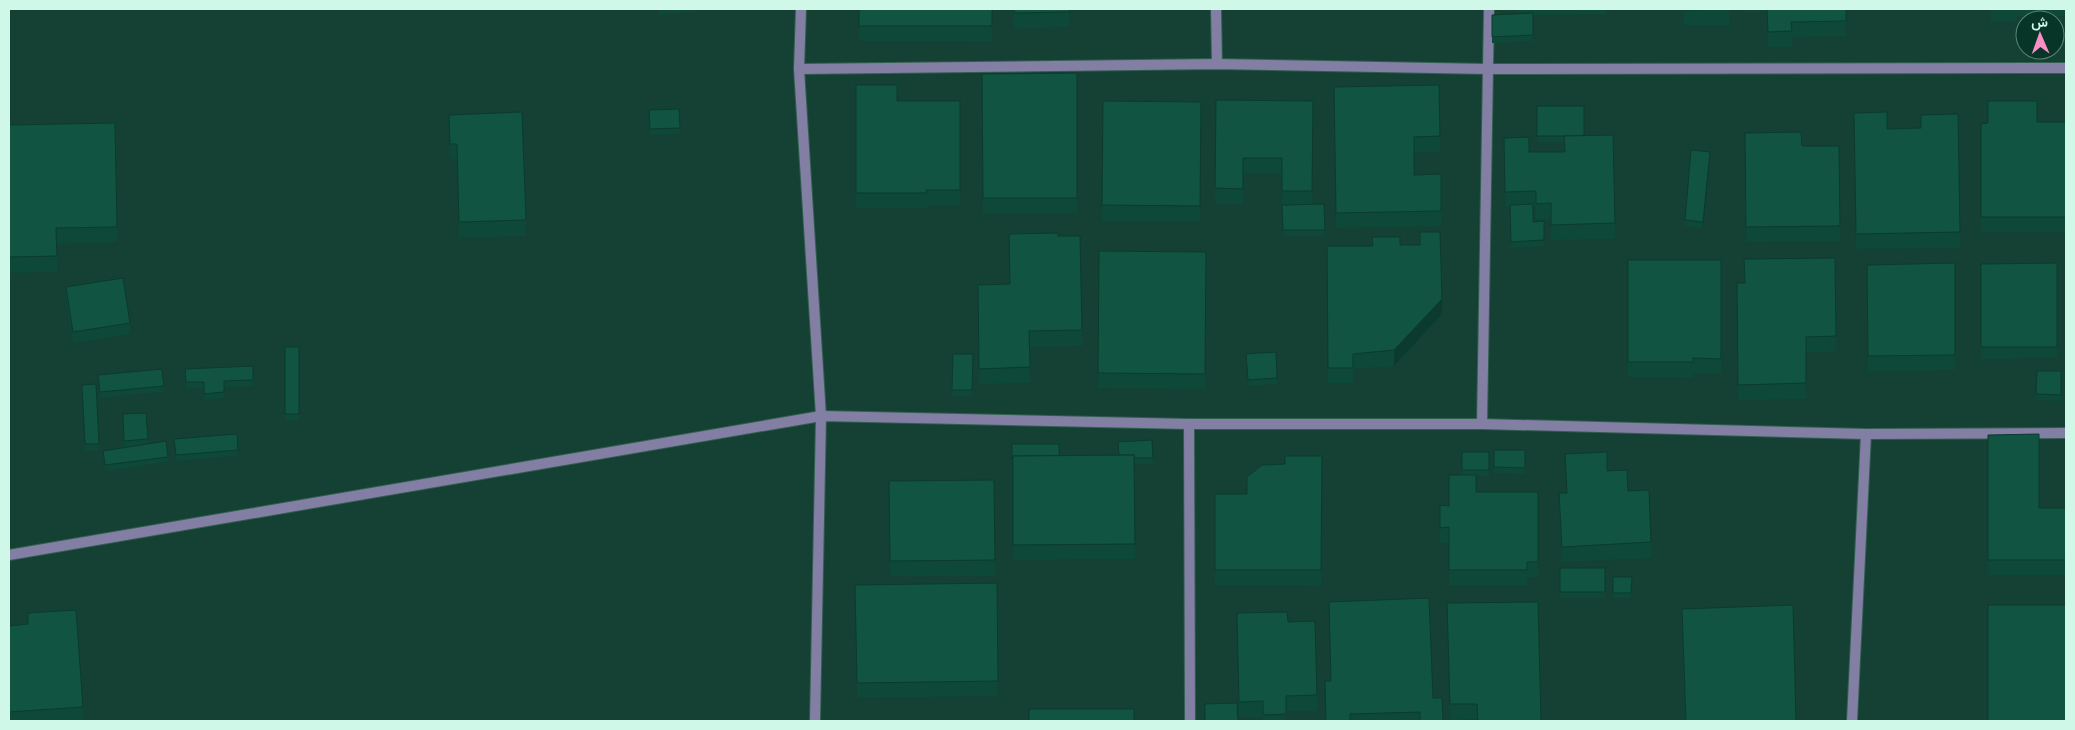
<svg xmlns="http://www.w3.org/2000/svg" width="2075" height="730" viewBox="0 0 2075 730" font-family="'Fira Sans',Vazirmatn,sans-serif">
<rect width="100%" height="100%" fill="#144133"/>
<g fill="none" stroke-linecap="round" stroke-linejoin="round">
<!-- minor casing -->
<g stroke="#325e50" stroke-width="12">
<g id="minor">
<polyline points="801,9 799,69 821,416 815,721"/>
<polyline points="1216,9 1217,64"/>
<polyline points="799,69 1217,64 1488,69 2066,68"/>
<polyline points="1189,424 1190,721"/>
<polyline points="1482,424 1489,9"/>
<polyline points="9,555 821,416 1189,424 1482,424 1866,434 2066,433"/>
<polyline points="1852,721 1866,434"/>
</g>
</g>
<!-- minor -->
<use href="#minor" stroke="#837ea4" stroke-width="10"/>
</g>
<!-- wall -->
<g fill="#0e4838">
<polygon points="659,9 695,9 695,11 659,15"/>
<polygon points="859,9 992,9 992,42 859,41"/>
<polygon points="1013,9 1069,9 1070,27 1014,29"/>
<polygon points="1519,9 1606,9 1606,14 1533,15 1533,41 1492,43 1492,15 1519,14"/>
<rect x="1684" y="9" width="45" height="16"/>
<polygon points="1746,9 1846,9 1846,36 1792,37 1792,47 1768,47 1767,11 1746,12"/>
<polygon points="1991,9 2066,9 2066,16 2017,16 2017,21 1991,21"/>
<polygon points="1077,73 1077,213 983,214 982,74"/>
<polygon points="856,85 897,101 960,101 960,205 927,205 927,208 856,208"/>
<polygon points="1334,87 1440,136 1440,152 1414,153 1414,175 1441,174 1441,226 1336,228"/>
<polygon points="1216,100 1313,101 1312,204 1324,204 1325,236 1283,236 1282,210 1282,174 1243,173 1243,204 1215,204"/>
<polygon points="1103,101 1201,102 1200,222 1102,221"/>
<polygon points="1537,106 1584,136 1615,223 1615,239 1551,240 1551,219 1536,219 1536,206 1533,206 1533,222 1544,221 1544,246 1511,248 1510,207 1505,207 1504,138 1529,152 1564,152 1564,142 1537,142"/>
<polygon points="679,109 680,134 650,135 649,110"/>
<polygon points="449,115 526,220 526,236 459,238 457,159 450,160"/>
<polygon points="1921,115 1960,232 1960,248 1856,249 1854,128 1921,128"/>
<polygon points="2037,122 2066,122 2066,232 1981,232 1981,124"/>
<polygon points="9,125 117,227 117,242 57,244 57,272 9,273"/>
<polygon points="1745,133 1802,146 1840,226 1840,241 1746,242"/>
<polygon points="1710,157 1703,228 1685,226 1685,220"/>
<polygon points="1058,236 1082,330 1082,346 1030,347 1030,383 979,384 978,300 1009,284"/>
<polygon points="1327,246 1442,314 1394,366 1353,369 1353,383 1328,383"/>
<polygon points="1099,251 1206,252 1205,389 1098,388"/>
<polygon points="1835,258 1836,352 1806,352 1806,399 1738,400 1737,283 1744,283 1744,259"/>
<polygon points="1628,260 1721,260 1721,374 1693,374 1693,378 1628,377"/>
<polygon points="1955,263 1955,370 1868,371 1867,265"/>
<polygon points="2057,263 2057,358 1981,359 1981,264"/>
<polygon points="66,287 130,323 130,334 73,343 66,299"/>
<rect x="285" y="347" width="14" height="73"/>
<polygon points="953,354 973,354 972,396 952,396"/>
<polygon points="1246,360 1277,378 1277,384 1248,386"/>
<polygon points="253,366 253,386 224,387 224,398 204,400 204,388 186,388 185,369"/>
<polygon points="2037,371 2061,371 2061,401 2036,400"/>
<polygon points="98,375 164,386 164,392 100,398"/>
<polygon points="82,391 99,444 99,450 85,450"/>
<polygon points="123,420 148,439 148,444 168,457 168,462 105,471 103,456 103,451 130,446 124,447"/>
<polygon points="1988,435 2039,508 2066,508 2066,575 1988,575"/>
<polygon points="174,439 238,450 238,456 176,461"/>
<polygon points="1152,440 1153,464 1134,464 1135,559 1013,560 1012,444 1059,456 1118,455"/>
<polygon points="1494,450 1525,450 1525,474 1494,473"/>
<polygon points="1462,452 1489,452 1489,476 1476,476 1476,492 1538,492 1538,578 1527,577 1527,585 1449,585 1449,543 1440,543 1440,505 1449,506 1462,475"/>
<polygon points="1565,454 1607,471 1628,491 1651,542 1651,558 1562,562 1559,508 1559,493 1566,493"/>
<polygon points="1322,456 1321,586 1215,585 1215,494 1247,494 1285,464"/>
<polygon points="994,480 995,576 890,576 889,481"/>
<rect x="1560" y="568" width="45" height="30"/>
<polygon points="1613,577 1632,577 1631,598 1613,598"/>
<polygon points="997,583 998,696 857,698 855,585"/>
<polygon points="1329,602 1433,698 1443,721 1325,721 1325,681 1331,681"/>
<polygon points="1682,609 1796,721 1685,721"/>
<polygon points="28,613 83,707 83,721 9,721 9,626 28,624"/>
<polygon points="1447,619 1541,721 1477,721 1477,719 1450,720"/>
<polygon points="1288,622 1317,695 1317,711 1286,711 1286,721 1263,721 1263,717 1239,717 1237,628"/>
</g>
<!-- shaded-wall -->
<g fill="#0b3b2e">
<polygon points="1710,152 1710,157 1703,228 1703,222"/>
<polygon points="1442,299 1442,314 1394,366 1394,350"/>
</g>
<!-- building -->
<g fill="#105441" stroke="#0b3b2e">
<rect x="859" y="9" width="133" height="17"/>
<polygon points="1014,9 1069,9 1070,12 1014,13"/>
<polygon points="1684,9 1729,9 1684,10"/>
<polygon points="1767,9 1846,9 1846,21 1791,22 1792,31 1768,32"/>
<polygon points="1533,13 1533,35 1492,37 1492,15"/>
<polygon points="1077,73 1077,198 983,198 982,74"/>
<polygon points="856,85 897,85 897,101 960,101 960,190 926,190 927,193 856,193"/>
<polygon points="1439,85 1440,136 1414,137 1414,175 1441,174 1441,211 1336,213 1334,87"/>
<polygon points="1216,100 1313,101 1312,191 1282,191 1282,158 1243,158 1243,189 1215,188"/>
<polygon points="1103,101 1201,102 1200,206 1102,205"/>
<polygon points="1988,101 2037,101 2037,122 2066,122 2066,217 1981,217 1981,124 1988,123"/>
<rect x="1537" y="106" width="47" height="30"/>
<polygon points="679,109 680,128 650,129 649,110"/>
<polygon points="522,112 526,220 459,222 457,144 450,144 449,115"/>
<polygon points="1887,112 1887,129 1921,128 1921,115 1958,114 1960,232 1856,234 1854,113"/>
<polygon points="115,123 117,227 56,228 57,256 9,257 9,125"/>
<polygon points="1801,132 1802,146 1839,146 1840,226 1746,227 1745,133"/>
<polygon points="1613,135 1615,223 1551,225 1551,203 1536,204 1536,191 1505,192 1504,138 1529,137 1529,152 1565,152 1564,136"/>
<polygon points="1691,150 1710,152 1703,222 1685,220"/>
<polygon points="1324,204 1325,230 1283,230 1282,205"/>
<polygon points="1533,204 1533,222 1544,221 1544,240 1511,242 1510,205"/>
<polygon points="1420,232 1440,232 1442,299 1394,350 1353,354 1353,368 1328,368 1327,246 1373,246 1372,237 1400,237 1400,245 1420,245"/>
<polygon points="1058,233 1058,236 1080,236 1082,330 1029,331 1030,367 979,369 978,285 1010,284 1009,234"/>
<polygon points="1099,251 1206,252 1205,374 1098,373"/>
<polygon points="1835,258 1836,336 1806,337 1806,383 1738,385 1737,283 1745,283 1744,259"/>
<polygon points="1628,260 1721,260 1721,359 1693,358 1693,362 1628,362"/>
<polygon points="1955,263 1955,355 1868,356 1867,265"/>
<polygon points="2057,263 2057,347 1981,347 1981,264"/>
<polygon points="123,278 130,323 73,332 66,287"/>
<rect x="285" y="347" width="14" height="67"/>
<polygon points="1276,352 1277,378 1248,380 1246,354"/>
<polygon points="953,354 973,354 972,390 952,390"/>
<polygon points="253,366 253,380 224,381 224,392 204,394 204,382 186,382 185,369"/>
<polygon points="162,369 164,386 100,392 98,375"/>
<polygon points="2037,371 2061,371 2061,395 2036,394"/>
<polygon points="96,384 99,444 85,444 82,385"/>
<polygon points="146,413 148,439 124,441 123,414"/>
<polygon points="237,434 238,450 176,455 174,439"/>
<polygon points="2039,434 2039,508 2066,508 2066,560 1988,560 1988,435"/>
<polygon points="1152,440 1153,458 1134,458 1134,455 1119,455 1118,442"/>
<polygon points="166,441 168,457 105,465 103,451"/>
<polygon points="1012,444 1059,444 1059,456 1013,456 1012,460"/>
<polygon points="1494,450 1525,450 1525,468 1494,467"/>
<rect x="1462" y="452" width="27" height="18"/>
<polygon points="1607,452 1607,471 1627,470 1628,491 1649,490 1651,542 1562,547 1559,493 1567,493 1565,454"/>
<polygon points="1134,455 1135,544 1013,545 1013,456"/>
<polygon points="1285,456 1322,456 1321,570 1215,570 1215,494 1247,494 1247,477 1262,465 1285,464"/>
<polygon points="1449,475 1476,475 1476,492 1538,492 1538,562 1527,562 1527,570 1449,570 1449,527 1440,528 1440,505 1449,506"/>
<polygon points="994,480 995,560 890,561 889,481"/>
<rect x="1560" y="568" width="45" height="24"/>
<polygon points="1613,577 1632,577 1631,593 1613,593"/>
<polygon points="997,583 998,681 857,683 855,585"/>
<polygon points="1429,598 1433,698 1442,698 1443,721 1420,721 1420,712 1350,714 1350,721 1326,721 1325,681 1331,681 1329,602"/>
<polygon points="1538,602 1541,721 1478,721 1477,704 1450,704 1447,603"/>
<polygon points="1793,605 1796,721 1686,721 1682,609"/>
<rect x="1988" y="605" width="78" height="116"/>
<polygon points="76,610 83,707 9,712 9,626 28,624 28,613"/>
<polygon points="1287,612 1288,622 1315,621 1317,695 1286,696 1286,714 1263,715 1263,701 1239,702 1237,613"/>
<polygon points="1237,703 1238,721 1205,721 1205,704"/>
<rect x="1029" y="709" width="105" height="12"/>
</g>
<!-- border -->
<rect width="2075" height="730" fill="none" stroke="#d0f8e8" stroke-width="20"/>
<!-- north arrow -->
<g transform="translate(2040 35) rotate(358)"><circle r="24" fill="#073629" stroke="#578475"/>
<path d="M0-4L9 19L0 12L-9 19Z" fill="#fb8fc5"/>
<text y="-8" font-size="14" font-weight="bold" text-anchor="middle" fill="#d0f8e8">ش</text>
</g>
</svg>
